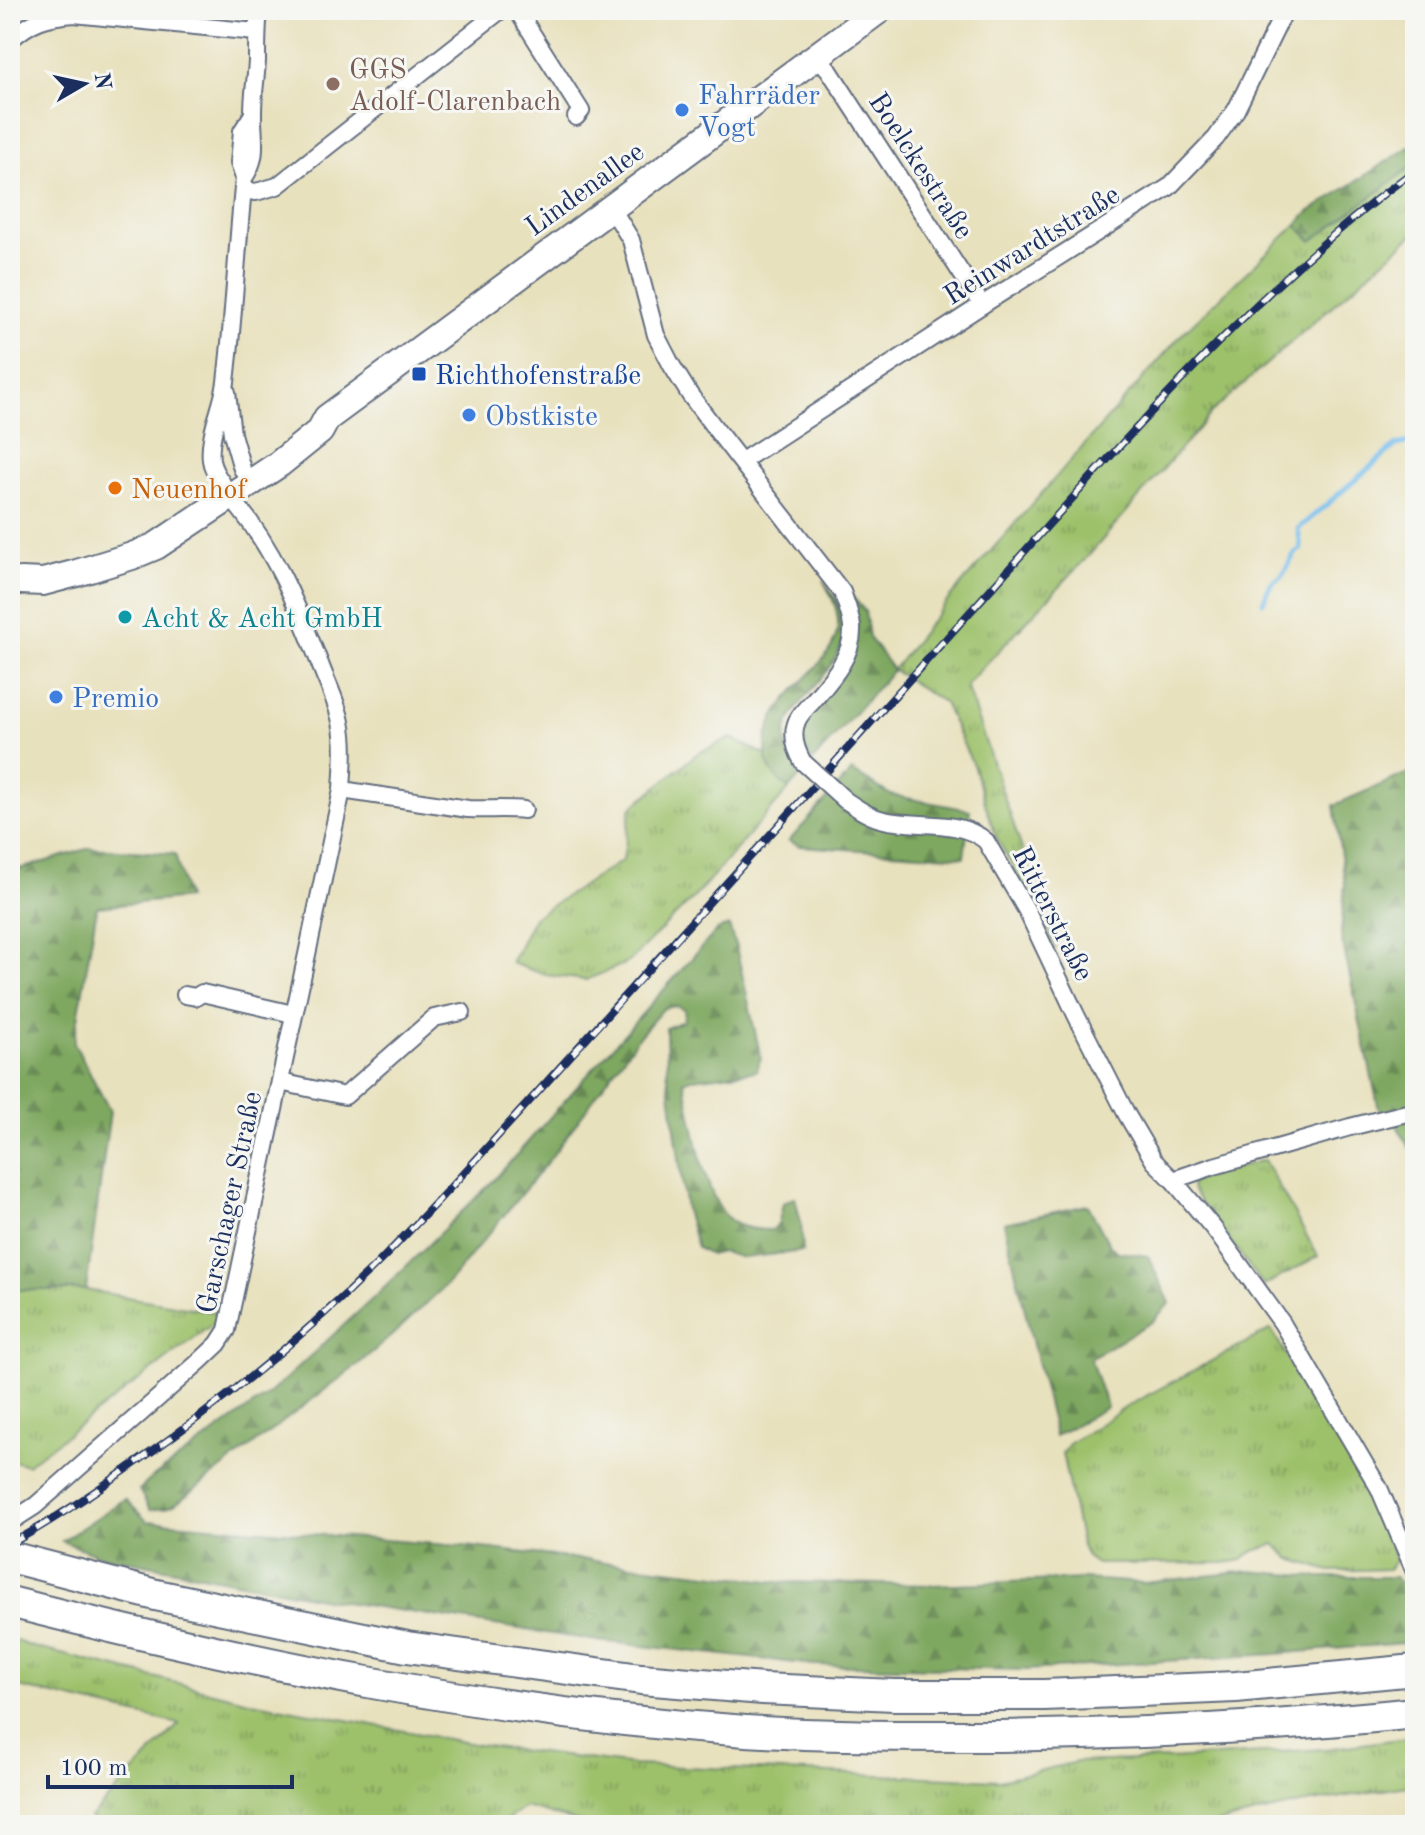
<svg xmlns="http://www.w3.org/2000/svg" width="1425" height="1835" viewBox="0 0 1425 1835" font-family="'Old Standard TT',serif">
<defs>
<pattern id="grass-tufts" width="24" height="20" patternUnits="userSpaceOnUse" patternTransform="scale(2)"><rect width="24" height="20" fill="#9dc16b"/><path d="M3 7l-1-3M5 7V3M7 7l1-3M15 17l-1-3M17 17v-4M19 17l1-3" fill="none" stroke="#7f9d5b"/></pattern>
<pattern id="forest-firs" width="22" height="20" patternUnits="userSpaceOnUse" patternTransform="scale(2)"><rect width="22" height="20" fill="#7ea75f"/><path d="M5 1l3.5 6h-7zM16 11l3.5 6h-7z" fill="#668852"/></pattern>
</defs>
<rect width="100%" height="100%" fill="#f6f6f2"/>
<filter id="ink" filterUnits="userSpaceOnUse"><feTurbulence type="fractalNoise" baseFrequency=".0125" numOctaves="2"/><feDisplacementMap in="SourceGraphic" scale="16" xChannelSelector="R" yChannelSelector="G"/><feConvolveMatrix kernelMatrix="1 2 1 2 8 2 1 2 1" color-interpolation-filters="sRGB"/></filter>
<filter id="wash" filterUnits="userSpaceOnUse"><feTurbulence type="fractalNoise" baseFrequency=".006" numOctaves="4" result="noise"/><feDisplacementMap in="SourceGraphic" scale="32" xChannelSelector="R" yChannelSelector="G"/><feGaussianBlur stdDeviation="1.8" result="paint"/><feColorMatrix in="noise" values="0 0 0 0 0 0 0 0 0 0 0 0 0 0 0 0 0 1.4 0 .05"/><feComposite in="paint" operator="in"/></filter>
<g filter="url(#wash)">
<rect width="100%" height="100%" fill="#e8e1bd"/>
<!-- grass -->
<g fill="url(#grass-tufts)" stroke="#5c7864" stroke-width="2">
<polygon points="1415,157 1415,233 1214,410 1091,553 966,685 1056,949 994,832 974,767 944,703 893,670 953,594 1183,333 1296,225"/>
<polygon points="731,738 766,755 771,771 789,789 697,894 629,962 586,980 546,975 511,963 534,917 623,860 631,808 699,752"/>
<polygon points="1264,1160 1318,1256 1264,1286 1191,1189 1192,1181"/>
<polygon points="10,1290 86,1290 215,1312 218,1320 27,1465 10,1460"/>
<polygon points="1271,1329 1362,1484 1396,1560 1388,1569 1330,1571 1291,1559 1274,1544 1252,1552 1242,1560 1223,1563 1097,1564 1087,1557 1081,1544 1062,1453 1069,1444 1131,1404"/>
<polygon points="10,1639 33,1647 257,1703 479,1745 634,1765 999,1780 1077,1762 1170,1759 1325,1749 1415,1737 1415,1782 1407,1786 1294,1805 1210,1825 589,1825 525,1807 500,1825 100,1825 90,1818 179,1724 10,1685"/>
</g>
<!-- forest -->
<g fill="url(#forest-firs)" stroke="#4c6b5e" stroke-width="2">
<polygon points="1415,143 1415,164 1312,241 1296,225 1309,212"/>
<path d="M823 580C833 594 843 608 844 626 848 683 745 717 803 773L789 789C783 783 775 778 771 771 767 765 766 755 766 747 768 691 840 668 838 621 837 606 830 593 823 580Z"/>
<polygon points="850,594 865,611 869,637 893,670 813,761 804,748 802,732 806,721 838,681"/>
<polygon points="1415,770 1415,1157 1396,1124 1379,1110 1341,935 1345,884 1334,805"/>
<polygon points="852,771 891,795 970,810 964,857 799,846 789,841"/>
<polygon points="90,848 175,854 187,898 97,907 74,1043 110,1111 86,1290 10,1290 10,857 20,869"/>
<path d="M729 926 736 947 761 1058 756 1071 684 1080C691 1113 703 1193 726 1216 736 1228 757 1230 772 1230L778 1225 783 1203 795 1197 801 1223 803 1251 743 1258 722 1252 710 1255 697 1248 686 1210 667 1070 666 1028 683 1021 685 1010 677 1006 664 1008 654 1019 637 1039 550 1159 450 1281 397 1331 356 1366 174 1505 165 1508 150 1510 139 1490 153 1477 270 1393 381 1291 494 1180 717 930Z"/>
<polygon points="1088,1205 1110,1246 1118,1252 1148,1256 1170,1303 1152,1322 1090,1358 1107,1407 1055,1436 1004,1223"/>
<path d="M125 1499 147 1521 474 1547 778 1582 932 1585 1084 1579 1144 1583 1249 1571 1317 1577H1395C1416 1599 1415 1612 1415 1642L1275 1654 1026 1670 814 1665 598 1641 325 1599 98 1555 62 1541Z"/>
</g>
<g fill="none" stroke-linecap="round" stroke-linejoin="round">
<!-- stream -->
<polyline stroke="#74bded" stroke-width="5" points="1263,602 1271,583 1282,576 1295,553 1301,549 1298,529 1396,445 1415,441"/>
</g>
</g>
<g filter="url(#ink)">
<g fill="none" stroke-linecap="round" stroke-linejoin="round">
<!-- street casing -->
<g stroke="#636d7f" stroke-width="20">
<g id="street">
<polyline points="517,10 581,111 576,117"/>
<path d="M10 40C31 21 46 16 74 14L256 32"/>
<polyline points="817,56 829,70 982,305"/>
<path d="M244 178C260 154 252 139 253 111 253 95 256 78 257 61 257 43 257 27 259 10"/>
<polyline points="243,190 256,192 277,186 501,10"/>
<path d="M611 207 631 240 656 335 672 366 690 395 714 427 842 592C846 603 851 615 852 627 854 656 829 682 812 702 806 708 800 714 797 721 791 735 796 750 803 762"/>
<polyline points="227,392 232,434 242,469"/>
<polyline points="742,461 982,305 1169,187 1216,138 1236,110 1285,10"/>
<path d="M222 483C217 476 212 468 211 460 208 433 223 408 226 382 234 314 237 246 244 178L239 163 242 131 253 114"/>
<path d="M342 790 468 809C487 810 505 808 524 810"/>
<path d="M845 800C857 808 869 817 884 820 917 828 959 818 986 841L1027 911 1076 1015 1127 1115 1154 1161 1173 1180 1214 1229 1282 1323 1379 1488 1415 1572"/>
<polyline points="185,995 196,997 202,993 293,1014"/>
<polyline points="280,1082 345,1096 434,1018 462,1012"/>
<polyline points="1173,1180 1214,1166 1350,1127 1415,1111"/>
<path d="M10 1522 35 1506 58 1486 200 1361 218 1344 227 1330 342 790C343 768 346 745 341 722 337 702 327 683 320 664 297 605 272 543 229 496"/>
</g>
</g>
<!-- primary casing -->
<g stroke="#636d7f" stroke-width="30">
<polyline id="primary" points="21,581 43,582 77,573 132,556 156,546 279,464 320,431 327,418 879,10"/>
</g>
<!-- highway casing -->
<g stroke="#636d7f" stroke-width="34">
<g id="highway">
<polyline points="10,1557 156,1595 407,1647 641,1679 763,1689 894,1695 1044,1695 1236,1687 1415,1670"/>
<path d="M10 1602C252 1664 496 1714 746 1731 822 1736 898 1736 974 1736 1121 1735 1269 1728 1415 1713"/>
</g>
</g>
<!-- street -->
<use href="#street" stroke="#fff" stroke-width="16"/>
<!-- primary -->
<use href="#primary" stroke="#fff" stroke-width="26"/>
<!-- highway -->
<use href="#highway" stroke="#fff" stroke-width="30"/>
<!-- rail casing -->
<g stroke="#1b2f5e" stroke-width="8">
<path id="rail" d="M10 1544C51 1522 89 1496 127 1469 217 1407 302 1338 379 1262 433 1208 484 1151 535 1095 693 922 849 746 1006 572 1134 430 1260 284 1415 170"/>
</g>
<!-- rail -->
<use href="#rail" stroke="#f6f6f2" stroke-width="5" stroke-dasharray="15" stroke-linecap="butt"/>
<!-- street-bridge casing -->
<g stroke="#636d7f" stroke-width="20" stroke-linecap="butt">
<polyline id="street-bridge" points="803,762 845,800"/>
</g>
<!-- street-bridge -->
<use href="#street-bridge" stroke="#fff" stroke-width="16"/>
</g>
</g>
<!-- markers -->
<circle fill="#8d6e63" stroke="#f6f6f2" stroke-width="3" cx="333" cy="84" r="8"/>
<g fill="#3f7fe0" stroke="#f6f6f2" stroke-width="3">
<circle cx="682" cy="110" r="8"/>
<circle cx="469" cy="415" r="8"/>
<circle cx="56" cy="697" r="8"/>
</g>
<rect fill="#1a4fb4" stroke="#f6f6f2" stroke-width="3" x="411" y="366" width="16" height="16" rx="4"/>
<circle fill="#e8710a" stroke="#f6f6f2" stroke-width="3" cx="115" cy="488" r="8"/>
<circle fill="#0f9aa8" stroke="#f6f6f2" stroke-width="3" cx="125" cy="617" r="8"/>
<g text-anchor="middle" stroke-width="6" stroke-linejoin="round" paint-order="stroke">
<!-- education labels -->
<g font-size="28" fill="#785e54" stroke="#f6f6f2" text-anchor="start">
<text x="349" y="78">GGS<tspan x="349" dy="32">Adolf-Clarenbach</tspan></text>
</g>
<!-- shop labels -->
<g font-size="28" fill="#366cbe" stroke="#f6f6f2" text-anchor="start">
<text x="698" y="104">Fahrräder<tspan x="698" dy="32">Vogt</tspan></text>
<text x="485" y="425">Obstkiste</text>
<text x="72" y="707">Premio</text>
</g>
<!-- street labels -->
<g font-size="28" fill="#1b2f5e" stroke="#f6f6f2">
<text transform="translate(922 165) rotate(57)" y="10">Boelckestraße</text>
<text transform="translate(584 188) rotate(-36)" y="10">Lindenallee</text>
<text transform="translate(1031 244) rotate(-32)" y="10">Reinwardtstraße</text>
<text transform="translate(1054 913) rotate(63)" y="10">Ritterstraße</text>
<text transform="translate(228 1202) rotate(-78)" y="10">Garschager Straße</text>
</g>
<!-- transit labels -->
<g font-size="28" fill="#164399" stroke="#f6f6f2" text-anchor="start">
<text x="435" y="384">Richthofenstraße</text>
</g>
<!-- food labels -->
<g font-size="28" fill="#c56008" stroke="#f6f6f2" text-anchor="start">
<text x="131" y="498">Neuenhof</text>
</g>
<!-- culture labels -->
<g font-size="28" fill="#0d838f" stroke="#f6f6f2" text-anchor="start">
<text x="141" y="627">Acht &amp; Acht GmbH</text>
</g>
</g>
<!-- margin -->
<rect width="1425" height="1835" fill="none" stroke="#f6f6f2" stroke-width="40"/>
<!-- north arrow -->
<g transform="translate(84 84) rotate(81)" stroke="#f6f6f2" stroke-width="6" paint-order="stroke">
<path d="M0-6L14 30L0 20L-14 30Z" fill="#1b2f5e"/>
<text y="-12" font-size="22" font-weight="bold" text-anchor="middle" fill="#1b2f5e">N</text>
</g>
<!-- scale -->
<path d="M48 1775v12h244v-12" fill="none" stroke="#1b2f5e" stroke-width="4"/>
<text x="60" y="1775" font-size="24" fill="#1b2f5e" stroke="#f6f6f2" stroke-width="6" paint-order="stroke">100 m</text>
</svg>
